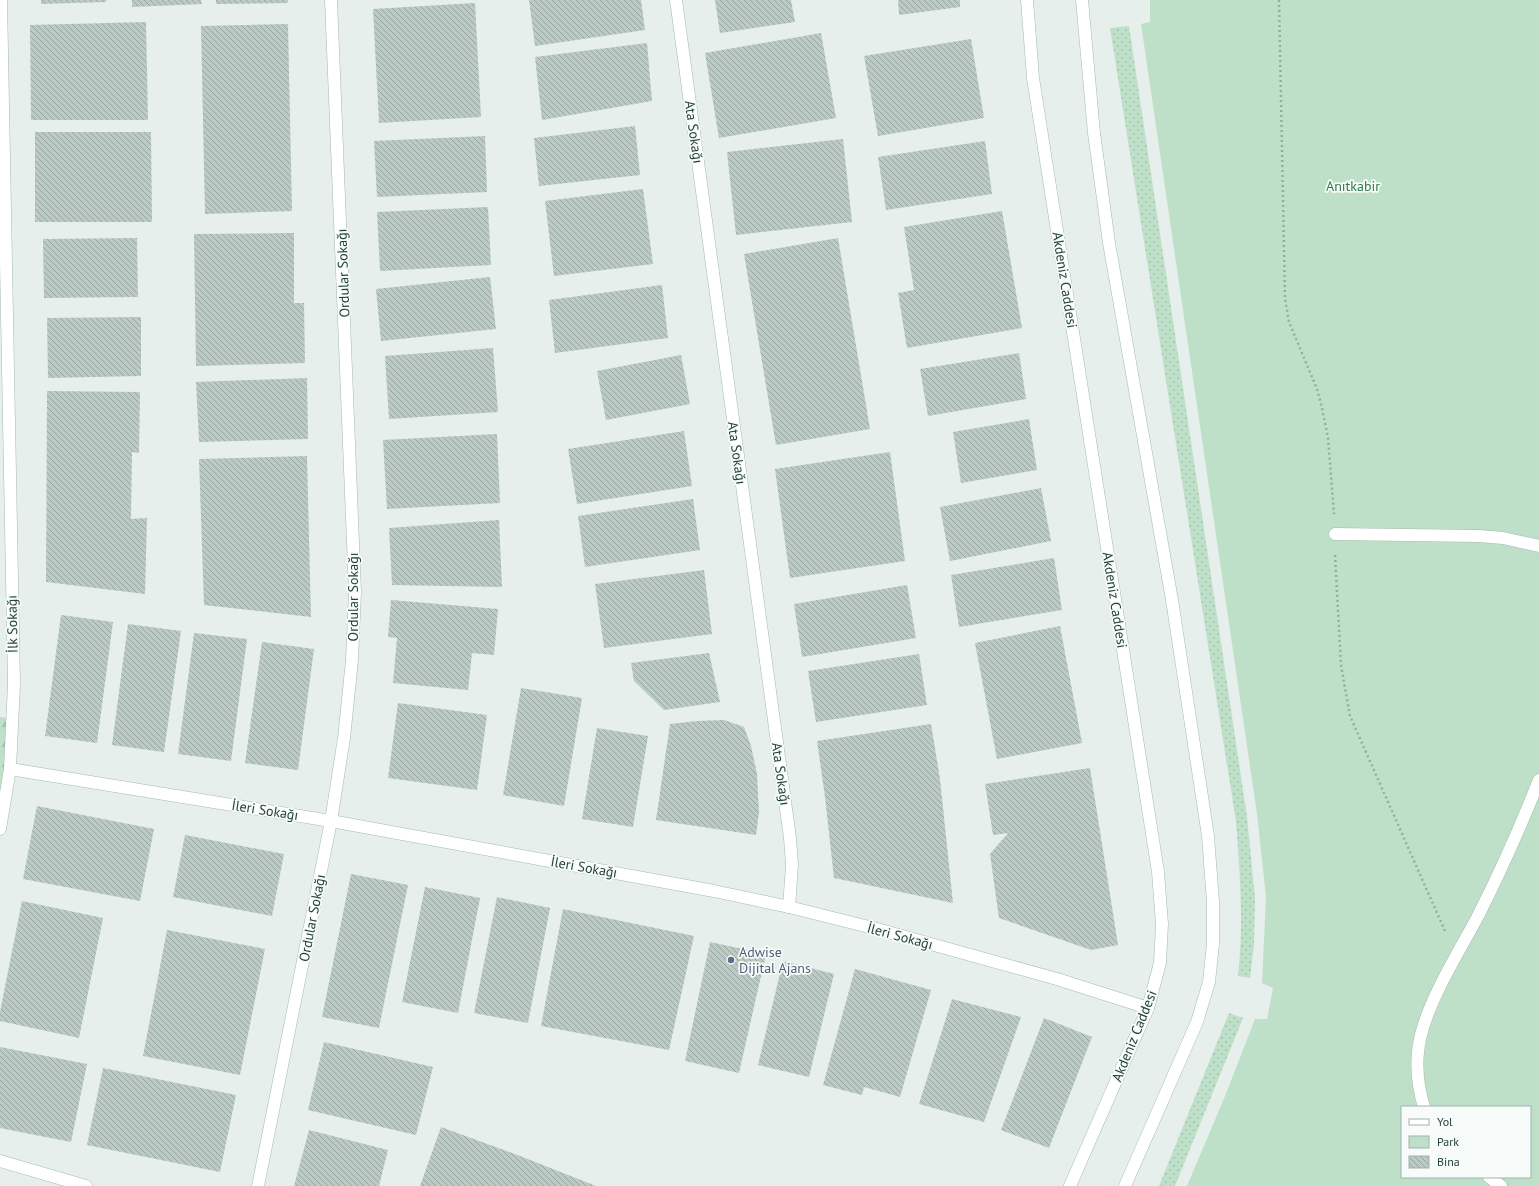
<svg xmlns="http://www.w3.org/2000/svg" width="1539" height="1186" viewBox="0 0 1539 1186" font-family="'PT Sans',sans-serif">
<defs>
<pattern id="grass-dots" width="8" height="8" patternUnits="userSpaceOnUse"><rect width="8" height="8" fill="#bfe0c8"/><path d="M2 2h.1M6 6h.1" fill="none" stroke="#a4c1ad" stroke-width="1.8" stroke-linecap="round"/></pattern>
<pattern id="forest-firs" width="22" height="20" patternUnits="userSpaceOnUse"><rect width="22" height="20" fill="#bfe0c8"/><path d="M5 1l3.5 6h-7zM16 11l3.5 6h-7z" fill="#a4c1ad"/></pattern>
<pattern id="building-back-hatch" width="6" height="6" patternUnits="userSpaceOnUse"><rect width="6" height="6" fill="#bbcac4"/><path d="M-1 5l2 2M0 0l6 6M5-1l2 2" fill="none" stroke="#98a6a0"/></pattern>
</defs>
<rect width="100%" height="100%" fill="#e6efeb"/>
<!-- grass -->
<g fill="url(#grass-dots)">
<path d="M1129 26 1247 817 1255 898 1254 944 1250 978 1238 976C1244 922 1240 875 1236 821L1110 28Z"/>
<polygon points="1229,1013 1243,1018 1175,1186 1159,1186"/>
</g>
<!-- forest -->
<polygon fill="url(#forest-firs)" points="0,717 13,718 0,829"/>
<!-- park -->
<path fill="#bfe0c8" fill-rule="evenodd" d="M1150 0H1539V1186H1187L1225 1096 1255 1019H1267L1273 988 1262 983 1266 897 1257 814 1141 24 1150 22ZM1402 1107H1530V1177H1402Z"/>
<!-- building -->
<g fill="url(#building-back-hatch)">
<polygon points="41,0 106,0 106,2 41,4"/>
<polygon points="132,0 201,0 202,4 132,7"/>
<polygon points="216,0 288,0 288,3 216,4"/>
<polygon points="529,0 641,0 645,30 535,46"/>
<polygon points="715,0 791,0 795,22 720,33"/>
<polygon points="898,0 960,0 960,7 899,15"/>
<polygon points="475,3 481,117 379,123 373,9"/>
<polygon points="146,22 148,120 31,120 30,25"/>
<polygon points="288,24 292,211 205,214 201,26"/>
<polygon points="821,33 836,118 719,138 705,53"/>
<polygon points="971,39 984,118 878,136 864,56"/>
<polygon points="647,43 652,101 542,120 535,57"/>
<polygon points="635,126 640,175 539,186 534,138"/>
<polygon points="35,132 151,132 152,222 35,222"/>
<polygon points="485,136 487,192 377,197 374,141"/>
<polygon points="843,139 852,222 736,235 727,152"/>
<polygon points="985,141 992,194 886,210 878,157"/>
<polygon points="643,189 653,264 554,276 545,201"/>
<polygon points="488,207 491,265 380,271 377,212"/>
<polygon points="1002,211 1022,328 907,348 898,293 914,290 904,227"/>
<polygon points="294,233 294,303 304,303 305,363 196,366 194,234"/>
<polygon points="137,238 138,297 44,298 43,239"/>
<polygon points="838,238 870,429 776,445 744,254"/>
<polygon points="490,277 496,329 381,341 376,289"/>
<polygon points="662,285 668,338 555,353 549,300"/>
<polygon points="141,317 141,376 48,378 47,318"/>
<polygon points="493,348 498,412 389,419 385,356"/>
<polygon points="1019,353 1026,399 928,416 920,369"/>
<polygon points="681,355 690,404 606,420 597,371"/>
<polygon points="307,378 308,439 199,442 196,382"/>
<polygon points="47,391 140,392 139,453 132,452 131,519 147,518 145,594 46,582"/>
<polygon points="1029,419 1037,470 961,483 953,432"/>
<polygon points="684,431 692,486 577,504 568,449"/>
<polygon points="497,434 500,503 387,509 383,440"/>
<polygon points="890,452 905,561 790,578 775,469"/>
<polygon points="307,456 311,617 204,605 199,459"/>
<polygon points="1041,488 1051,541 950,561 940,507"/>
<polygon points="693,499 700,550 585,567 578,516"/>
<polygon points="499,520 502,587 392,585 389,528"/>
<polygon points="1054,558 1062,610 959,627 951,575"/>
<polygon points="704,570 712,634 604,648 595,584"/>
<polygon points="907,585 916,638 802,657 794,604"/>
<polygon points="391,600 498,609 494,655 472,653 468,690 393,683 397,638 388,637"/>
<polygon points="61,615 113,622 97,743 45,736"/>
<polygon points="128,624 181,631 164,752 112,745"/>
<polygon points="1060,626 1082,743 997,759 975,643"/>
<polygon points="194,633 247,639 231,761 178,754"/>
<polygon points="262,642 314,649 298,770 245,763"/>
<polygon points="709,653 720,702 664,710 634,681 631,663"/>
<polygon points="919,654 927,705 816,722 808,671"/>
<polygon points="521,688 582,698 564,806 503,795"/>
<polygon points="398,703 487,715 477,790 388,778"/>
<polygon points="724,720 744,727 751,746 757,774 759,812 756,835 656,820 670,724 697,721"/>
<polygon points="931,724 940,779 953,903 834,878 825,797 817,741"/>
<polygon points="597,728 648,736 633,827 582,819"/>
<polygon points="1090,768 1118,945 1091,950 999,918 990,854 1008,833 993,835 985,784"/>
<polygon points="37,806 154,829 140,901 23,879"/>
<polygon points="185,835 284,854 272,916 173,897"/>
<polygon points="351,874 408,885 379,1028 322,1017"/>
<polygon points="425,887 480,898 458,1013 402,1002"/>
<polygon points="497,897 550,908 528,1023 474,1013"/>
<polygon points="22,901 103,918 79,1038 0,1021 0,1012"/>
<polygon points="563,909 694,936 669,1050 541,1026"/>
<polygon points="167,930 265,949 240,1075 143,1056"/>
<polygon points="710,942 766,954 739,1073 685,1061"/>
<polygon points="783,961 834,974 809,1077 758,1065"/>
<polygon points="855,969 931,990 900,1097 864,1087 862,1095 823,1085"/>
<polygon points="952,999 1021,1017 984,1122 919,1104"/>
<polygon points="1044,1018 1092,1037 1049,1148 1001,1130"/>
<polygon points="324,1042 433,1067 416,1135 308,1110"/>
<polygon points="0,1047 87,1064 71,1142 0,1128"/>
<polygon points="103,1068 236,1095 220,1172 87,1145"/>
<polygon points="441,1127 520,1156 596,1186 420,1186"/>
<polygon points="309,1130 388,1150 379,1186 294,1186"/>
</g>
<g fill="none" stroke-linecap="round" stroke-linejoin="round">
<!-- service casing -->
<g stroke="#a8b8b2" stroke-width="13">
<g id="service">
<polyline points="1335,534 1479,536 1503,538 1539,546"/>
<path d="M1424 1107C1417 1084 1415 1059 1421 1035 1430 998 1458 953 1477 918 1500 873 1520 828 1539 780"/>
<polyline points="1489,1177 1501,1186"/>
</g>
</g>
<!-- minor casing -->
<g stroke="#a8b8b2" stroke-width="13">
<g id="minor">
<polyline points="676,0 790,838 792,865 789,907"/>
<polyline points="10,769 331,821 714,891 789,907 877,929 1057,979 1148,1008"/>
<polyline points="0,829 10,769 14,684 1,0"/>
<polyline points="258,1186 331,821 344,738 352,660 355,592 331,0"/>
</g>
</g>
<!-- secondary casing -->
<g stroke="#a4bbb3" stroke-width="13">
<g id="secondary">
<polyline points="1027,0 1033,78 1158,872 1162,924 1160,963 1148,1008 1070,1186"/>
<polyline points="1082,0 1094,133 1109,243 1172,600 1208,836 1213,902 1213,944 1209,982 1197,1022 1125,1186"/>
<polyline points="0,1161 86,1186"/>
</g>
</g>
<!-- path -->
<g stroke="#86b3a5" stroke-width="2.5" stroke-dasharray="2 3" stroke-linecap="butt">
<polyline points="1279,0 1285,298 1289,322 1317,389 1322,408 1328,438 1334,514"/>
<polyline points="1335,555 1341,665 1350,716 1445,931"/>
</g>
<!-- service -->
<use href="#service" stroke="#fff" stroke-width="12"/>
<!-- minor -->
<use href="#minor" stroke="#fff" stroke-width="12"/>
<!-- secondary -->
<use href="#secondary" stroke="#fff" stroke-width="12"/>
</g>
<!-- markers -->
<circle fill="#5c6f8a" stroke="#f7fbf9" stroke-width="1.5" cx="731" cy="960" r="4"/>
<g text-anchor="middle" stroke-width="3.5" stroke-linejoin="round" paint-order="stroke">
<!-- street labels -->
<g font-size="14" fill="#24423a" stroke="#f7fbf9">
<text transform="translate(694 132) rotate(82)" y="5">Ata Sokağı</text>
<text transform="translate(343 273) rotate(-92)" y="5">Ordular Sokağı</text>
<text transform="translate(1065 280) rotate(81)" y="5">Akdeniz Caddesi</text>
<text transform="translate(737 453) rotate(82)" y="5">Ata Sokağı</text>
<text transform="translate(353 597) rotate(-90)" y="5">Ordular Sokağı</text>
<text transform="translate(1115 600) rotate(81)" y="5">Akdeniz Caddesi</text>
<text transform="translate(12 624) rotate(-91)" y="5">İlk Sokağı</text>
<text transform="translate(781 774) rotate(82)" y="5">Ata Sokağı</text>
<text transform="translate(265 810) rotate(9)" y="5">İleri Sokağı</text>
<text transform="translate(584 867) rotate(10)" y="5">İleri Sokağı</text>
<text transform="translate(312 918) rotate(-79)" y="5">Ordular Sokağı</text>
<text transform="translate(900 936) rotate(15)" y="5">İleri Sokağı</text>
<text transform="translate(1134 1036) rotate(-68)" y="5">Akdeniz Caddesi</text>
</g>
<!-- park labels -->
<g font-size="14" fill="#2d7a4b" stroke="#f7fbf9">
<text x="1353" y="191">Anıtkabir</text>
</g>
<!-- service labels -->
<g font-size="14" fill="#4e5e75" stroke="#f7fbf9" text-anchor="start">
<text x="739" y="957">Adwise<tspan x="739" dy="16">Dijital Ajans</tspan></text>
</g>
</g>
<!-- legend -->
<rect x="1401" y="1106" width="130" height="72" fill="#f7fbf9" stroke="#a3b1ad"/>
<rect x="1409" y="1119" width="20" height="6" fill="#ffffff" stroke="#a3b1ad"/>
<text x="1437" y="1126" font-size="12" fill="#24423a">Yol</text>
<rect x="1409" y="1136" width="20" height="12" fill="#bfe0c8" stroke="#a3b1ad"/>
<text x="1437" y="1146" font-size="12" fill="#24423a">Park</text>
<rect x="1409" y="1156" width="20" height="12" fill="url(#building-back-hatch)" stroke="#a3b1ad"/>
<text x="1437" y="1166" font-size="12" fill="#24423a">Bina</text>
</svg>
